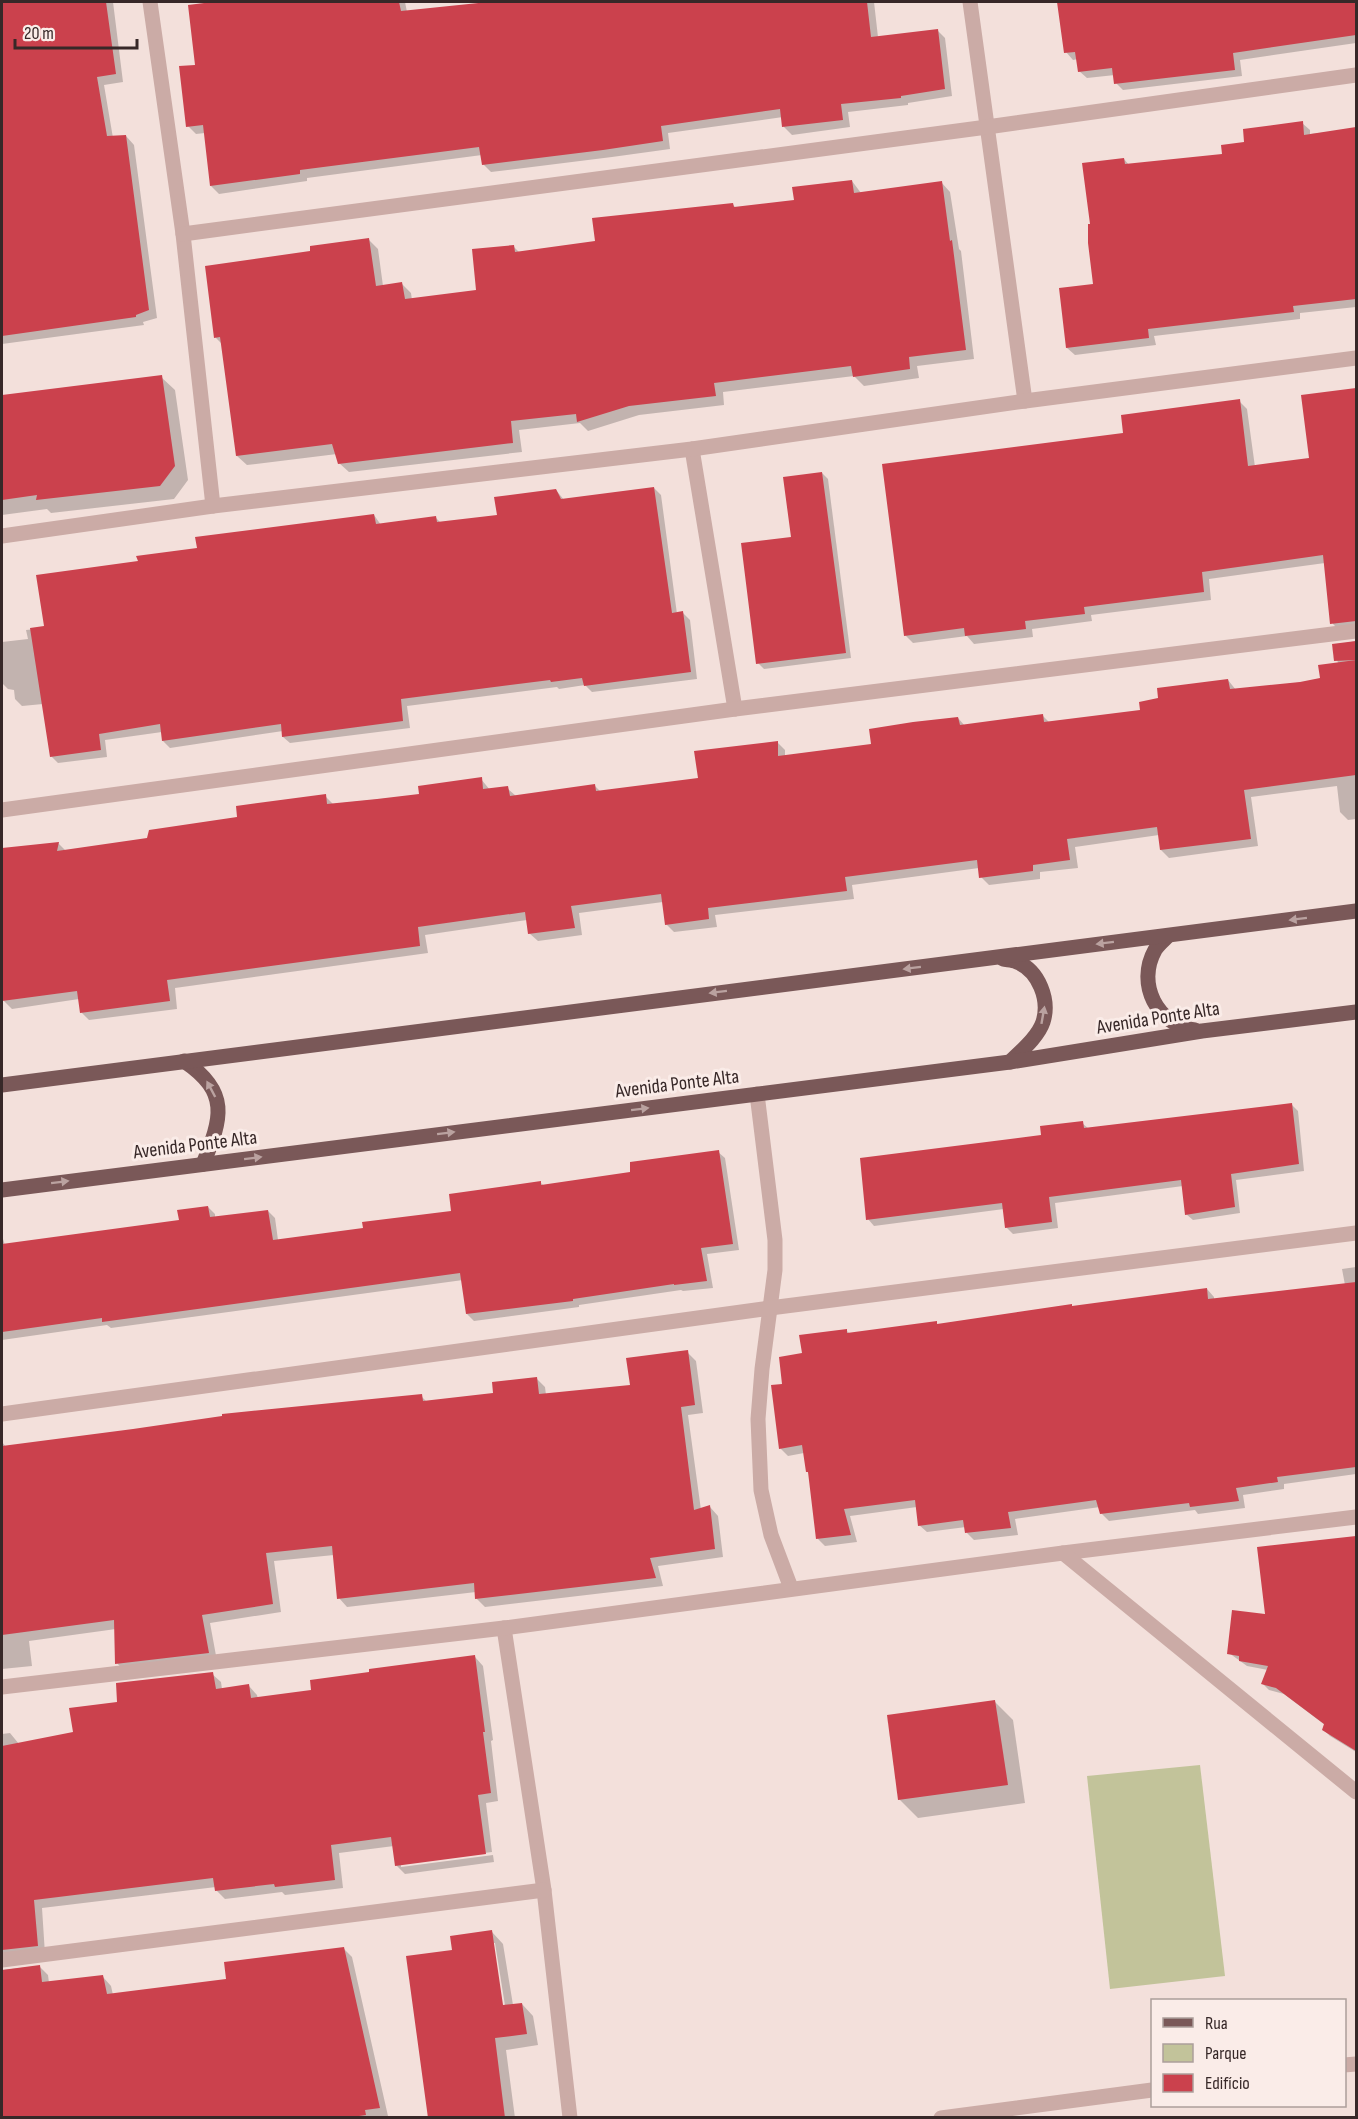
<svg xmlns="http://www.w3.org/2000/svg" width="1358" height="2119" viewBox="0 0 1358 2119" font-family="'Sofia Sans Condensed',sans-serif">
<rect width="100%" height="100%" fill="#f3e0db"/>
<!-- green -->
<polygon fill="#c2c39a" points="1200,1765 1225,1976 1110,1989 1087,1776"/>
<!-- shadow -->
<g fill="#0003" fill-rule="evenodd">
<polygon points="2,2 113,2 123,82 104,85 113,138 126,136 134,145 157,318 143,322 144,325 2,344"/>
<polygon points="222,2 405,2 407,12 494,2 874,2 878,37 937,30 945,38 952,96 908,103 908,105 848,112 850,127 792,135 784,127 783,117 668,133 670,149 612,157 491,172 483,164 482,155 307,178 307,181 219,194 211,186 205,133 196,134 188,126 197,66 190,6"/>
<polygon points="1067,2 1356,2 1356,43 1240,60 1242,76 1123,90 1116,83 1115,75 1087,78 1079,71 1078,59 1073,60 1066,52 1108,9"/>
<polygon points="1302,123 1310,130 1310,134 1356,129 1356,307 1300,313 1300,319 1154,336 1156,345 1075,355 1067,348 1094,286 1091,225 1124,159 1129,165 1224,156 1246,143"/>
<polygon points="852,181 861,193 941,182 950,192 959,249 961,251 974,359 917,366 919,378 864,386 854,376 723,392 724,405 639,415 588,431 580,423 519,430 522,452 349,472 339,463 337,454 247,465 237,456 222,344 216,338 207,267 312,252 369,240 378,249 383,286 402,284 411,293 412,300 477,291 513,246 520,253 597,243 733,205 737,209 795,202"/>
<polygon points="161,377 175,390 188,480 174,499 51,513 47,509 2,515 2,396"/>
<polygon points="1356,389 1356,630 1341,632 1333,624 1325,563 1209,579 1211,600 1091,615 1092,621 1032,629 1033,637 974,644 967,636 913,643 905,635 1125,434 1239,401 1247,409 1255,467 1311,459 1303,397"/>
<polygon points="822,473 828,479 851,658 764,669 758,663"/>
<polygon points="654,488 661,495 677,614 683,613 690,620 697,679 592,692 585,685 559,689 557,687 407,706 410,728 290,743 283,737 283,731 170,748 163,741 162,732 105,740 107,757 58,763 51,756 43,704 22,706 15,699 14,690 8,689 2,683 2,642 28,639 26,630 45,628 139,562 374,515 381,525 436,518 441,523 498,516 556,490 564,500"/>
<polygon points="1356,641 1356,819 1348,820 1340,812 1337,786 1251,797 1258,846 1169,858 1161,850 1159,835 1075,847 1078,868 1040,872 1040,879 989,885 981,877 979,868 852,885 854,899 715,915 717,927 674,932 666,924 663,902 579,913 582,935 538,941 529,933 527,920 425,935 428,953 175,988 177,1009 89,1020 81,1012 79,999 12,1009 3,1000 2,987 2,850 58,843 66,851 149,839 325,796 333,804 421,795 481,779 490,790 507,788 516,796 594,785 601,792 699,779 777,742 785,750 785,757 873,745 958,718 965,726 1043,716 1050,723 1142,711 1228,680 1236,690 1321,680 1338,664 1335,645"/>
<polygon points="1292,1105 1298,1111 1304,1171 1236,1180 1240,1213 1193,1220 1186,1214 1183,1186 1055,1203 1058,1228 1013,1234 1006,1227 1004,1209 874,1226 868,1219 1043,1137 1082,1123 1089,1129"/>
<polygon points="718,1152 725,1158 739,1250 707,1254 713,1288 683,1291 681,1290 579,1305 579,1307 474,1321 467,1314 463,1280 111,1328 107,1325 2,1340 2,1236 5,1245 181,1222 208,1207 215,1214 215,1218 268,1211 275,1218 278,1240 364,1229 453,1213 540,1182 544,1186 632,1173"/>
<polygon points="1356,1267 1356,1474 1284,1484 1284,1489 1243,1495 1245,1508 1198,1514 1195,1510 1109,1521 1101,1513 1100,1507 1015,1519 1018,1535 974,1540 967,1533 966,1527 927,1532 919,1525 917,1507 850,1516 857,1542 825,1546 818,1539 809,1474 807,1471 804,1453 788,1456 780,1448 784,1385 804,1355 846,1330 850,1334 936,1323 939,1325 1071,1305 1073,1307 1207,1289 1214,1297 1214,1300 1345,1285 1342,1269"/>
<polygon points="687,1352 696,1361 703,1413 688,1415 701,1510 710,1507 718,1516 723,1557 658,1566 663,1586 485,1607 476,1598 476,1592 347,1607 339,1598 334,1555 274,1561 281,1612 210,1623 217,1661 125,1672 117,1663 116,1629 29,1641 32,1666 2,1669 2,1442 6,1447 421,1396 427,1402 494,1394 536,1378 545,1387 546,1395 632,1386"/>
<polygon points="1356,1537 1356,1752 1330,1736 1323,1729 1325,1725 1284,1694 1269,1690 1263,1684 1268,1670 1247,1666 1229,1653 1267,1616 1258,1549"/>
<polygon points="475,1657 483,1666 493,1740 491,1741 498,1801 486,1803 492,1852 401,1864 401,1867 493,1855 494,1862 405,1874 396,1865 394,1846 339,1853 343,1888 285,1895 282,1892 225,1899 216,1890 216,1887 42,1908 45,1954 2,1965 2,1734 10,1733 19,1744 74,1733 118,1703 212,1674 221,1682 222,1689 249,1686 257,1695 258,1699 312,1692"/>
<polygon points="995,1702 1013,1720 1025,1803 918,1818 899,1799"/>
<path d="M492 1932 503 1944 513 2005 522 2004 533 2016 538 2045 506 2050 515 2118H429L454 1952ZM492 1943H495L506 2012 503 2013Z"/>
<polygon points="344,1949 352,1957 388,2116 2,2118 2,1970 39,1966 48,1975 49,1983 103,1977 111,1986 113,1995 228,1980"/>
</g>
<!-- building -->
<g fill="#cb414d">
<polygon points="2,2 106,2 116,74 97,77 107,136 126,135 149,310 136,315 136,317 2,336"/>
<polygon points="212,2 399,2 401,11 488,2 867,2 871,37 938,29 945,89 901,96 901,98 841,104 843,120 782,127 780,109 661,126 663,141 603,150 482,165 479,147 300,170 300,174 210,186 203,125 186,127 179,66 195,65 188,5"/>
<polygon points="1057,2 1356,2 1356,35 1233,53 1235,70 1114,84 1112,68 1078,72 1075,52 1064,53"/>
<polygon points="1303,121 1304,135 1356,127 1356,299 1293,306 1294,312 1148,329 1149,338 1066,348 1059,288 1093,284 1088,243 1088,224 1090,224 1082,163 1124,158 1125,164 1222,154 1221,145 1244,142 1243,129"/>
<polygon points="852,180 854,193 942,181 950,241 952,240 966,350 909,357 910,369 853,377 851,366 714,383 716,396 629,406 577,422 576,414 511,421 513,443 338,464 332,444 236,456 220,337 214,338 205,266 310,251 310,246 369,238 376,286 402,282 405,299 476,290 472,249 514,245 515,252 595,241 592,218 733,203 734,207 794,200 792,187"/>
<polygon points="162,375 175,466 160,486 36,500 37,495 2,500 2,395"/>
<polygon points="1356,388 1356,621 1330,624 1323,555 1202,572 1204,592 1084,607 1085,614 1025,621 1026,629 965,636 964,628 904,636 882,464 1123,433 1121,415 1240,399 1248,466 1309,458 1301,395"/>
<polygon points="822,472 846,653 756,664 741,543 791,537 783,477"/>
<polygon points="654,487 672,613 683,611 691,672 584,686 582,678 551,682 550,680 401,699 403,721 282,737 281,724 162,741 160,724 99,734 101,750 50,757 30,628 44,626 36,575 138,561 136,556 197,548 195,537 374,514 376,524 436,516 437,522 497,515 494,497 556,489 561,499"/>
<polygon points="1356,641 1356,660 1334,661 1332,644"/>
<polygon points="1356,660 1356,775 1244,790 1251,839 1160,850 1157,827 1067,839 1070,860 1033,865 1033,871 979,878 977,860 845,877 847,891 708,908 709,919 665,925 661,894 571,906 575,928 528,934 525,912 418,927 420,946 167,980 170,1001 80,1013 77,991 2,1001 2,848 59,842 57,851 147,838 149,830 237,817 236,806 326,794 327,804 377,799 419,794 418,786 482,777 483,789 508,786 510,796 595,784 596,791 698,778 694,751 778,741 778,756 871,744 869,729 913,722 958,717 960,725 1043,714 1044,722 1140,710 1139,702 1158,698 1157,688 1228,679 1230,689 1300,682 1320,678 1318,665"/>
<polygon points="1292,1103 1299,1164 1231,1174 1235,1207 1185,1215 1181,1180 1049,1197 1052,1222 1005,1228 1002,1203 866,1220 860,1158 1041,1135 1040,1126 1083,1121 1084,1128"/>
<polygon points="719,1150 733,1244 701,1248 707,1281 674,1285 674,1284 573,1299 573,1301 466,1314 460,1273 102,1322 102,1318 2,1332 2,1244 179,1220 177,1210 208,1206 210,1217 268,1210 273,1240 363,1228 362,1222 451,1211 449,1194 541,1181 541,1185 630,1172 630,1162"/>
<polygon points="1356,1282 1356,1467 1277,1477 1278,1482 1236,1488 1239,1501 1190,1507 1189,1503 1100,1514 1096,1500 1008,1512 1011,1528 965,1533 963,1520 918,1526 915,1500 844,1509 851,1535 816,1539 808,1472 806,1472 802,1445 779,1449 771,1385 782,1384 779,1357 802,1353 799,1335 847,1329 847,1333 937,1321 937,1324 1072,1304 1072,1306 1207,1288 1208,1299"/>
<polygon points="688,1350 695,1405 681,1407 694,1510 710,1505 715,1549 650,1558 656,1578 475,1599 474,1583 337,1599 332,1546 266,1553 273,1604 202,1615 209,1653 115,1664 114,1620 2,1635 2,1446 133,1429 222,1416 222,1414 422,1394 423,1401 493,1393 492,1382 537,1377 539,1394 630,1385 626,1358"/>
<polygon points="1356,1536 1356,1751 1322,1730 1324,1724 1276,1688 1261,1684 1268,1666 1239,1661 1239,1656 1227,1654 1232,1610 1265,1614 1257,1547"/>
<polygon points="475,1655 485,1732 483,1732 491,1793 478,1795 486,1854 395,1866 391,1837 331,1845 335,1880 275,1887 274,1884 215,1891 213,1878 34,1900 38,1946 2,1950 2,1746 73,1732 69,1708 117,1702 116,1683 213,1672 216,1689 249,1684 251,1698 311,1690 310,1680 369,1672 369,1669"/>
<polygon points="995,1700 1008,1785 898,1800 887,1715"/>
<polygon points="492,1930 503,2005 522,2003 527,2034 495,2038 505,2118 428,2118 406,1956 452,1950 450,1936"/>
<polygon points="344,1947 380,2108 365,2110 366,2115 345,2118 2,2118 2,1970 40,1965 42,1982 103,1975 107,1994 226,1979 224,1962"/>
</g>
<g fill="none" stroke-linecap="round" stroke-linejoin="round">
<!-- minor -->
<g stroke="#cbaba6" stroke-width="15">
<polyline points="150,2 183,234 213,506"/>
<polyline points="970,2 1025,401"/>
<polyline points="183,234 987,127 1356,75"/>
<polyline points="692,449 735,709"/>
<polyline points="2,536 213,506 692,449 1025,401 1356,358"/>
<polyline points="2,810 735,709 1356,631"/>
<polyline points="757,1094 775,1240 775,1270 762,1369 758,1419 761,1490 771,1535 791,1588"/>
<polyline points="2,1414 770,1308 1356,1233"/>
<polyline points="1063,1553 1356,1517"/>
<polyline points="504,1628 544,1890 570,2118"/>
<polyline points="2,1687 504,1628 1063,1553 1356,1792"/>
<polyline points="2,1960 544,1890"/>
<polyline points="1344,2065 1356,2064"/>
<polyline points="941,2118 1152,2090"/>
</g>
<!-- major -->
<g stroke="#7a5858" stroke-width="15">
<path d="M1168 936C1164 940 1158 945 1155 950 1136 984 1157 1025 1195 1030"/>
<path d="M1003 959C1007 960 1013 960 1017 962 1039 971 1050 1000 1043 1022 1038 1037 1021 1051 1010 1062"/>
<path d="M184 1061C230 1092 222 1118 203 1164"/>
<polyline points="2,1085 1356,911"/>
<polyline points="2,1190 1010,1062 1202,1031 1356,1012"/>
</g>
</g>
<!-- one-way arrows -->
<defs><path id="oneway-solid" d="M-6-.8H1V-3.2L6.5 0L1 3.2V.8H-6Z" transform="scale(1.5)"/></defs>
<g fill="#baa2a0">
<use href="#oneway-solid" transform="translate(1298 919) rotate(173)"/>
<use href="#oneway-solid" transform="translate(1105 943) rotate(173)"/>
<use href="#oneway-solid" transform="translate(912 968) rotate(173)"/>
<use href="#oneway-solid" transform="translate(718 992) rotate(173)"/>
<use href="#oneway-solid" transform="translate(1043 1015) rotate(-80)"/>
<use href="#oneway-solid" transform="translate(211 1089) rotate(-118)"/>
<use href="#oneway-solid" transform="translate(640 1109) rotate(-7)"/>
<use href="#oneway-solid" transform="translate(446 1133) rotate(-7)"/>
<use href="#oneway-solid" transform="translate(253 1158) rotate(-7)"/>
<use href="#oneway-solid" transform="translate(60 1182) rotate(-7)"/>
</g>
<g text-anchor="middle" stroke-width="6" stroke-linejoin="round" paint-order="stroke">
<!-- street labels -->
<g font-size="20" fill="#372828" stroke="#faece8">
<text transform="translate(1158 1017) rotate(-9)" y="7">Avenida Ponte Alta</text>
<text transform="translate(677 1083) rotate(-7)" y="7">Avenida Ponte Alta</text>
<text transform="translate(195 1144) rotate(-7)" y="7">Avenida Ponte Alta</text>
</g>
</g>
<!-- border -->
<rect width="1358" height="2119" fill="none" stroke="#372828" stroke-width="6"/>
<!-- legend -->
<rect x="1151" y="1999" width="195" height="108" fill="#faece8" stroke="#ac9e9b" stroke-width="1.5"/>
<rect x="1163" y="2018" width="30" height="9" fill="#7a5858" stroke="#ac9e9b" stroke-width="1.5"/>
<text x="1205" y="2029" font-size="18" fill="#372828">Rua</text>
<rect x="1163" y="2044" width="30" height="18" fill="#c2c39a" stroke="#ac9e9b" stroke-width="1.5"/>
<text x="1205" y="2059" font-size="18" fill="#372828">Parque</text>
<rect x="1163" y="2074" width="30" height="18" fill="#cb414d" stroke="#ac9e9b" stroke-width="1.5"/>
<text x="1205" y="2089" font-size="18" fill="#372828">Edifício</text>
<!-- scale -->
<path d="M15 39v9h122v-9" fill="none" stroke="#372828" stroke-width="3"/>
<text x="24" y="39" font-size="18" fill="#372828" stroke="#faece8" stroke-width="4.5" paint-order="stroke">20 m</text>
</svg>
